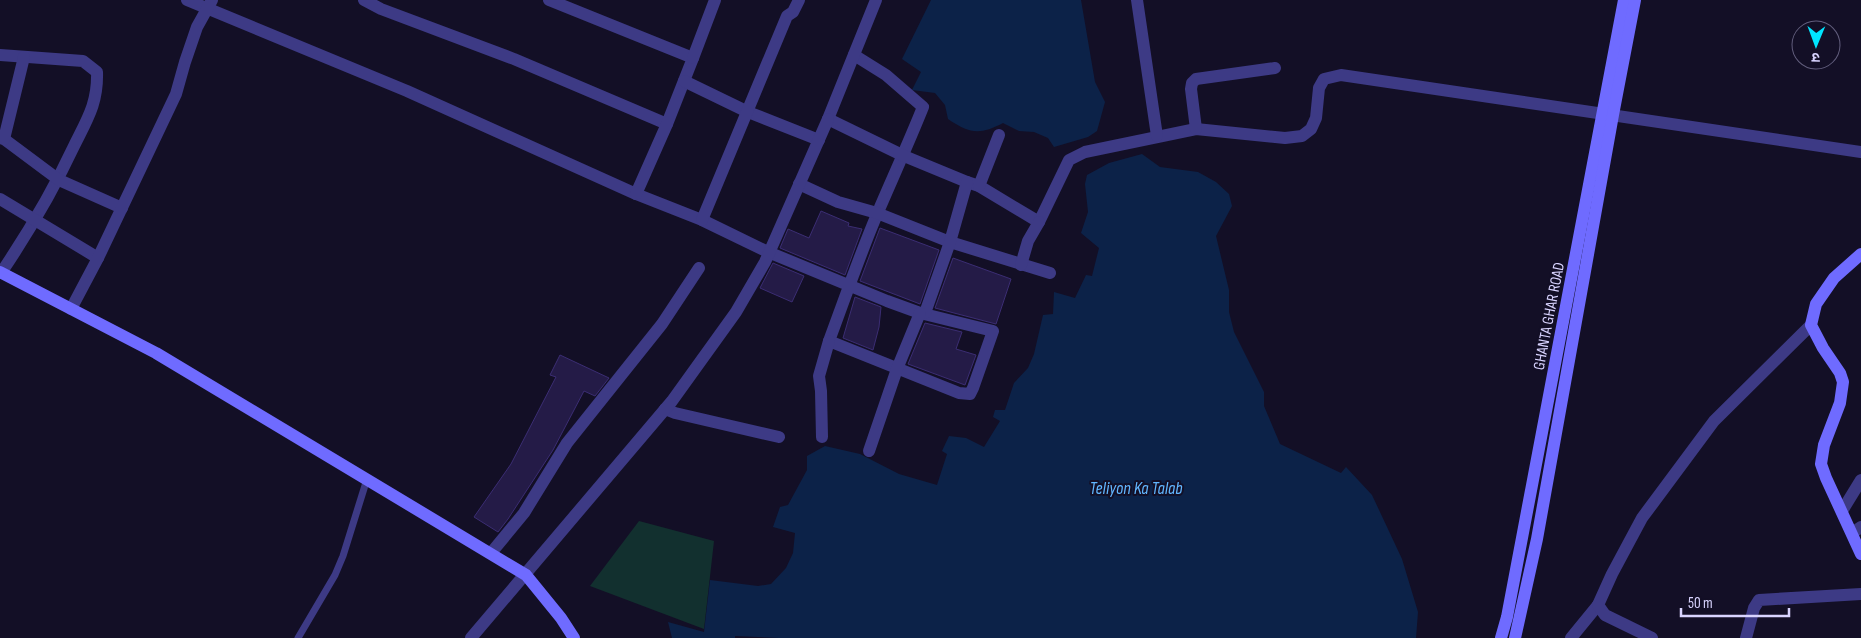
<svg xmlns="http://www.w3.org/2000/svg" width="1861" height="638" viewBox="0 0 1861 638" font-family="'Sofia Sans Condensed','Noto Sans Devanagari',sans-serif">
<rect width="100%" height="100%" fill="#130f26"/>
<!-- green -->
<polygon fill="#12302f" points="639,521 714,541 704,629 590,586"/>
<!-- water -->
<g fill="#0c2248">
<path d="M931 0H1081L1095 82 1105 102 1097 131 1088 137 1054 147 1048 138 1034 132 1019 131 1003 123C980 135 970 134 948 119L945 105 935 93 912 90 921 72 902 59Z"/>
<polygon points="1142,154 1160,167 1198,172 1216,182 1229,194 1232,206 1216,236 1229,290 1229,312 1234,332 1264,392 1264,406 1280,444 1341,473 1346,467 1372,495 1402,559 1418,612 1416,638 779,638 735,636 735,638 672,638 668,622 704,632 710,580 758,586 771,584 786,568 793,553 795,533 773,527 780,507 788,505 807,470 807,456 825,446 860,454 899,474 937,485 947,454 942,451 949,436 966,438 984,447 1000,421 993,417 995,410 1005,410 1014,383 1028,368 1034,354 1043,315 1053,314 1054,292 1075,298 1086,275 1092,276 1099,248 1081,233 1088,212 1085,184 1087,175 1109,163"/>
</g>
<!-- building -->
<g fill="#241b47" stroke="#3b2d73">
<polygon points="821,211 849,223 848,226 862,229 845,275 780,248 788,229 809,238"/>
<polygon points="880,228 939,250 920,304 860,281"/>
<polygon points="953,258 1011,279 996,324 935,308"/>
<polygon points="773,263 804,276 792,302 760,288"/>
<polygon points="855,297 881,307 879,327 873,350 843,338"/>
<polygon points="925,323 962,332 956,349 976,355 965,385 908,364"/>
<polygon points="560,355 609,378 595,396 584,391 553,450 508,519 498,532 474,517 511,464 556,377 550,375"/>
</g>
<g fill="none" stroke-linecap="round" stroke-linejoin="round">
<!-- lane -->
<polyline stroke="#3d3a85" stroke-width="7" points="298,638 335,575 343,556 367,479"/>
<!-- street -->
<g stroke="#3d3a85" stroke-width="12">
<path d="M187 0 407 91 636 194 702 220 768 252 887 301 920 313 993 331 973 388 970 394 959 393 829 341C845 298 860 254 878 212 893 177 909 142 923 107L886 75 854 55"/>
<polyline points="364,0 381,9 514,59 667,124"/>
<polyline points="549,0 693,58 667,124 636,194"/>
<polyline points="876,0 828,119 904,156 967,182 979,186 1039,222 1069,160 1085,152 1196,129 1285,138 1302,136 1311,129 1316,118 1319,88 1324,79 1341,75 1861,152"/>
<polyline points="1137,0 1157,136"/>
<path d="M0 55 83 61 97 72C98 102 88 118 75 144 53 191 30 230 1 273"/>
<polyline points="693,58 715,0"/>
<polyline points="684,81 748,112 819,140"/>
<polyline points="1196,129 1191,89 1192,83 1196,79 1275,68"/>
<polyline points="0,138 4,139 59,180 122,208"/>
<polyline points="4,139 24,57"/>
<polyline points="799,184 838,202 877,213 950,242 1050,273"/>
<polyline points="979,186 999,135"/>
<polyline points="0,199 98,258"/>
<polyline points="702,220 787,16 793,12 799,0"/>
<polyline points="1021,265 1028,241 1039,222"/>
<polyline points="71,309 98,258 176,94 185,62 197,27 212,0"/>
<polyline points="925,313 950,242 967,182"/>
<polyline points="665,409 675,413 779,437"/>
<polyline points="822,437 821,391 819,376 829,341"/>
<polyline points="869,451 897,369 920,313"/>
<polyline points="1842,511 1861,480"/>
<polyline points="1852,533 1861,527"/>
<polyline points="491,553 524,513 567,443 662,324 699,268"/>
<polyline points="471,638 672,401 736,312 765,262 828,119"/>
<polyline points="1571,638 1598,605"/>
<polyline points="1652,638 1605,615 1598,605 1612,574 1642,518 1714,421 1811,325"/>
<polyline points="1746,638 1754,608 1759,600 1861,594"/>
</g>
<!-- secondary -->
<g stroke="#6f6bff" stroke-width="12">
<polyline points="1861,254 1834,278 1816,304 1811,325 1823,348 1840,373 1843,382 1840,403 1824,445 1821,464 1826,478 1861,554"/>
<polyline points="0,272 156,353 526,575 561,618 574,638"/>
<polyline points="1501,638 1507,617 1624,0"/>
<polyline points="1515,638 1537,539 1613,115 1635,0"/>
</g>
</g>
<g text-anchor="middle" stroke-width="4" stroke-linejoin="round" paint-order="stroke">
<!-- street labels -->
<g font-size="16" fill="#d9d4ff" stroke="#130f26">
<text transform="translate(1548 316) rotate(-79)" y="6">GHANTA GHAR ROAD</text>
</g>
<!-- water labels -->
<g font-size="18" font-style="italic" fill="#62b6ff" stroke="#130f26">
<text x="1136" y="494">Teliyon Ka Talab</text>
</g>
</g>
<!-- north arrow -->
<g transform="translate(1816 45) rotate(181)"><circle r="24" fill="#130f26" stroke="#625e7d"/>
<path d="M0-4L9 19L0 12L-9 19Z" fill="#00e5ff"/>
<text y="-8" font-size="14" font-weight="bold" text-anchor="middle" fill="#d9d4ff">उ</text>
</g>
<!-- scale -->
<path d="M1681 608v8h108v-8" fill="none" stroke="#d9d4ff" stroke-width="2.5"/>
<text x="1688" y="608" font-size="15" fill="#d9d4ff" stroke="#130f26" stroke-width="4" paint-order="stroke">50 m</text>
</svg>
